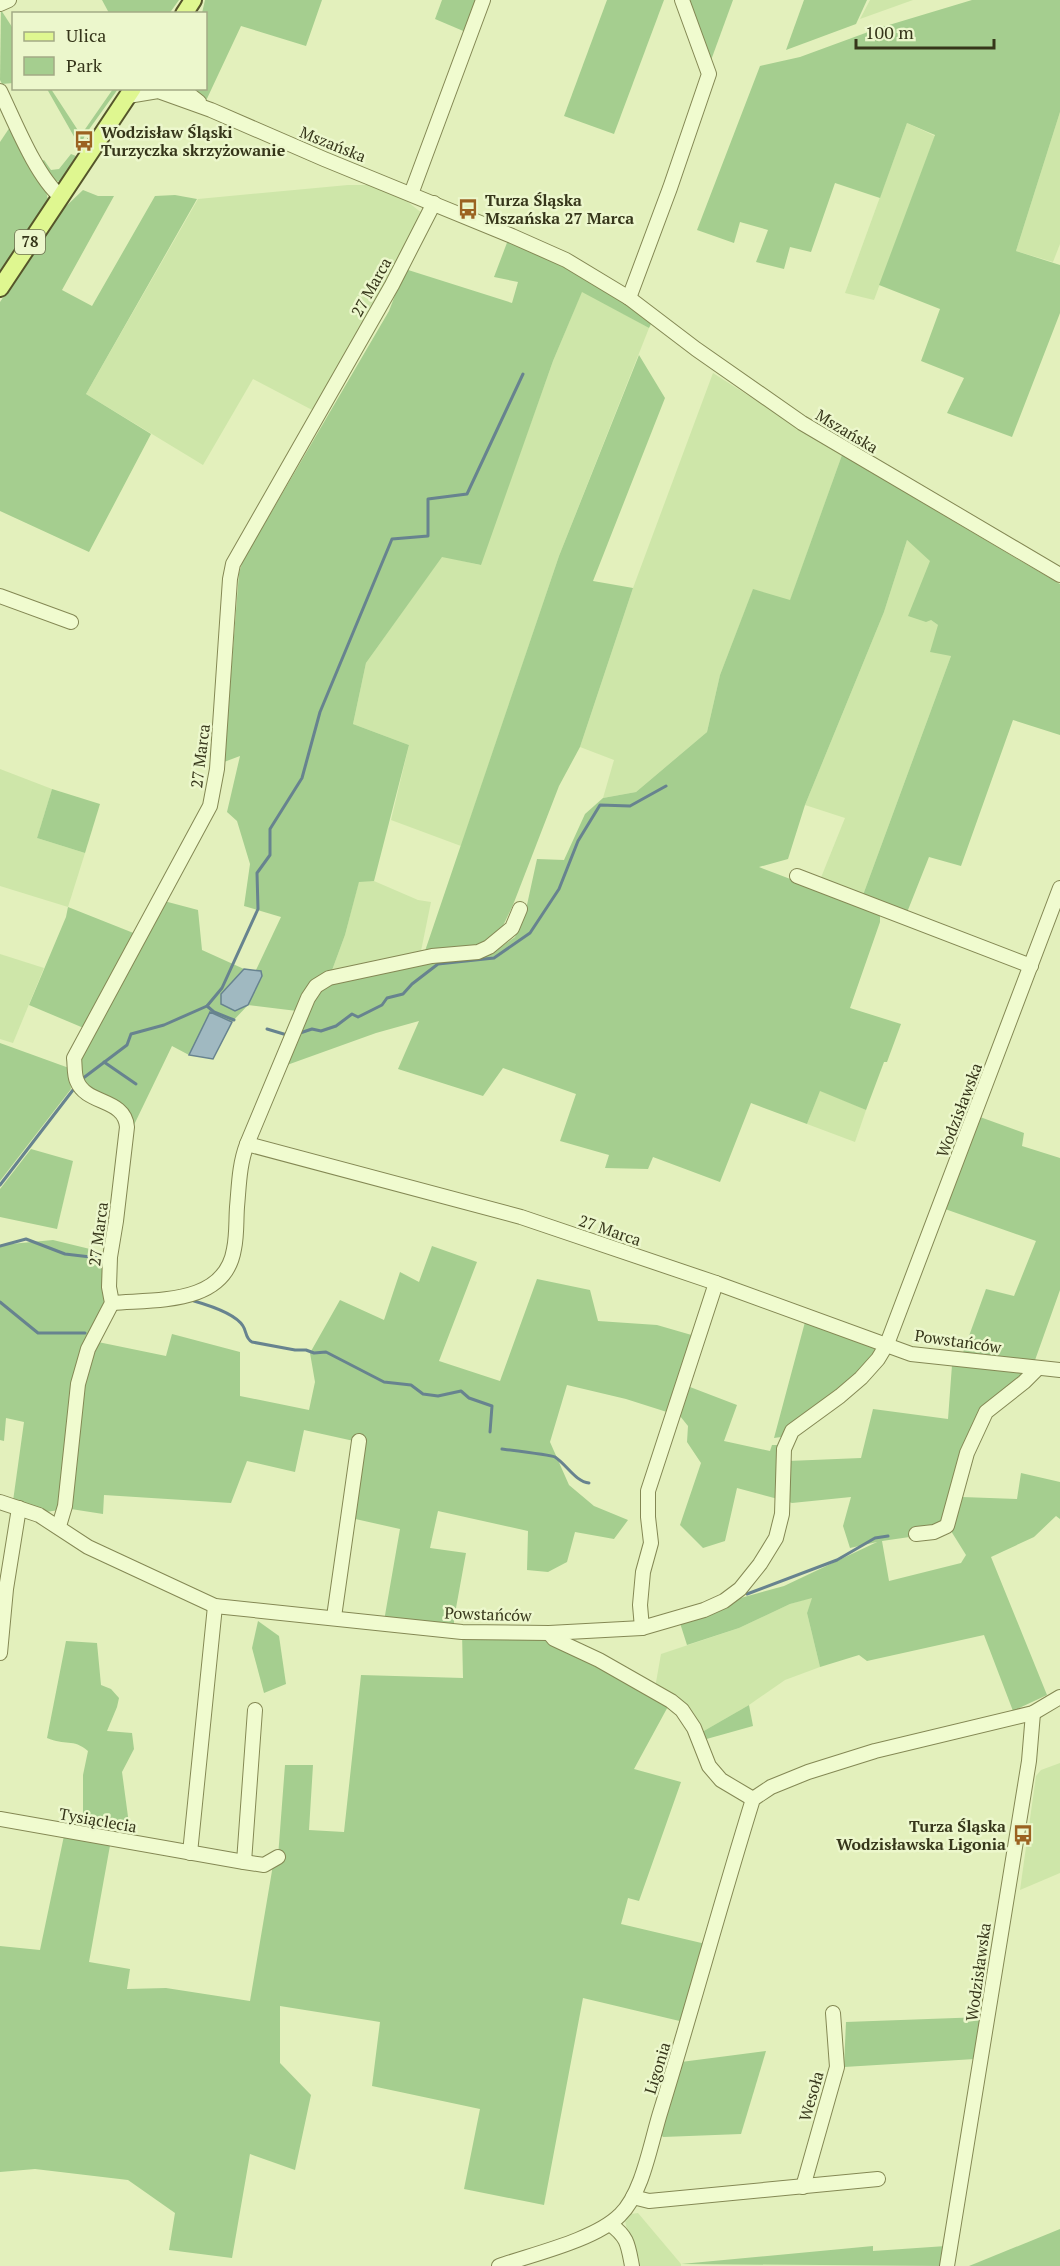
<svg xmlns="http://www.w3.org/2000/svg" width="1060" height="2266" viewBox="0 0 1060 2266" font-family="'PT Serif',serif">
<rect width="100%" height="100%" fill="#e3f0bc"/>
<!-- farmland -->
<g fill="#cee6a9">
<polygon points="870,0 913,0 860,19"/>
<polygon points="1060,112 1060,244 1053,262 1016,251"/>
<polygon points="907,123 935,136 874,300 845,293"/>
<polygon points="348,185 376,185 403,198 423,214 316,412 253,379 203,465 86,394 198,199"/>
<polygon points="582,291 649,328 559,556 461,846 391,820 409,745 353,724 366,663 442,556 480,565 553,361"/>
<polygon points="713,373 842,455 790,601 753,590 720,675 707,732 636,792 603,798 614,760 580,747 633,588"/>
<polygon points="907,540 930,560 931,620 938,625 951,656 863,895 820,880 845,818 805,805 884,612"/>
<polygon points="0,769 52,789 37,838 85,853 68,907 0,886"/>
<polygon points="359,881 374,881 418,900 431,902 421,951 331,973 345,935"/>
<polygon points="0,954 44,968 13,1043 0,1039"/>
<polygon points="820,1090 866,1110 855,1142 807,1124"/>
<polygon points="813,1597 807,1613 820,1667 785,1680 749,1705 702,1732 655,1688 661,1654 739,1628 790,1604"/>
<polygon points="1060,1763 1060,1873 1020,1890 1036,1776 1041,1770"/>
<polygon points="638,2213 681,2264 681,2266 634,2266 624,2215"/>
</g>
<!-- green -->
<g fill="#a5ce8f" fill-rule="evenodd">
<polygon points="102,0 179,0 169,14 109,13"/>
<polygon points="205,0 322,0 306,46 241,26 204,105 185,89 206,88 206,14 202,13"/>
<polygon points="442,0 479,0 468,33 435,19"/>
<polygon points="607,0 664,0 614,134 564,116"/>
<polygon points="686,0 733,0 710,63"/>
<polygon points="804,0 867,0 856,24 786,50"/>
<polygon points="972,0 1060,0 1060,112 1016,251 1060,265 1060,313 1012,437 947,413 964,378 921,361 940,309 879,285 935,135 907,123 880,198 835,183 811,252 790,247 784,269 756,262 768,230 740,222 734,243 697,230 760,66 800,57 879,28"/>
<polygon points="1,10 14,30 13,83 2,84 0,80"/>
<polygon points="47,89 51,89 81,135 113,89 118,89 85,135 81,145 76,140"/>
<polygon points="12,124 46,191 49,204 0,274 0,142"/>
<polygon points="71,154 76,156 61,181 54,182 40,162 44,160 51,170 59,169"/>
<polygon points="83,190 98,196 114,196 62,290 92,306 155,196 175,195 197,199 86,394 151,434 89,552 0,511 0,302 60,212"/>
<path d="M508 240C560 263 606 290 652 322L649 328 582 292 553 361 481 565 442 557 366 663 353 724 409 745 374 881 359 882 345 935 331 973 297 1011 248 1005 232 1022 210 1012 189 1055 172 1046 132 1129 84 1086 78 1055 164 901 198 910 202 950 244 969 221 994V1004L227 1007 246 1005 262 977 261 971 256 970 281 917 244 906 250 864 237 821 227 812 240 756 224 762 239 573 245 554 265 523 389 311 405 269 512 303 518 282 494 277Z"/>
<polygon points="639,355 665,398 593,581 633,588 580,747 559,786 513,905 501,930 483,944 425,951 559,556"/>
<polygon points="842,455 1060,584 1060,735 1013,720 961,866 929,857 906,915 863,895 951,656 930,652 938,625 931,620 926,622 908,616 930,561 907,540 884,612 805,805 788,859 759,867 880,913 880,922 850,1008 901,1024 887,1062 884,1062 866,1110 820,1091 807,1124 751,1103 720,1182 653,1157 648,1169 605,1168 609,1155 560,1141 576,1094 503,1068 483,1096 398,1069 419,1021 376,1033 287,1065 316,997 327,985 427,961 495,951 515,937 525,914 537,859 564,860 585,814 603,798 636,792 707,732 720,675 753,589 790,600"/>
<polygon points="52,789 100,804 85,853 37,838"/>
<polygon points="68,907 136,934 86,1029 29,1005 66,917"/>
<polygon points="0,1043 69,1068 71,1089 0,1181"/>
<polygon points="980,1117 1024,1133 1022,1146 1060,1158 1060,1290 1034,1363 961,1358 986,1289 1014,1296 1036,1241 945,1209"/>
<polygon points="31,1149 73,1161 57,1229 0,1217 0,1189"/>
<polygon points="53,1240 94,1250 95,1259 104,1261 107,1299 100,1320 78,1357 70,1432 66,1432 59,1510 46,1512 13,1501 24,1422 6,1418 4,1441 0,1440 0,1245"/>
<polygon points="432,1246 477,1262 439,1361 500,1381 537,1279 590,1290 598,1321 657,1325 695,1336 670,1413 626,1399 567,1385 550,1442 569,1485 594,1506 628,1520 614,1539 575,1532 567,1562 548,1572 527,1570 528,1531 438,1511 430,1548 466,1553 454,1619 454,1629 384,1621 400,1529 351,1518 363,1443 304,1430 295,1472 247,1461 231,1503 104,1495 103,1514 71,1509 84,1377 98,1342 166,1356 172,1334 240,1352 240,1396 309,1410 315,1382 310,1353 340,1300 384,1320 400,1272 419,1282"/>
<polygon points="805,1322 884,1345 874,1361 786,1431 781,1437 774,1438"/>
<path d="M952 1365 1034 1372 985 1419 962 1497 1017 1499 1021 1473 1060 1482V1519L1056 1516 1034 1537 991 1557 1047 1695 1013 1711 984 1635 867 1661 859 1655 820 1667 807 1613 812 1598 790 1604 739 1628 687 1645 680 1623 737 1599 784 1586 877 1542 850 1548 843 1526 851 1497 792 1503 786 1501 788 1461 861 1458 873 1409 948 1419ZM951 1531 966 1555 961 1563 889 1581 882 1541Z"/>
<polygon points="690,1387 737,1405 724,1441 770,1451 772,1445 780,1445 778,1499 737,1488 725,1541 703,1548 680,1525 701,1463 687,1442 688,1426 680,1416"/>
<polygon points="258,1621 279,1636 286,1684 264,1693 252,1648"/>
<polygon points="462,1632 549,1633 671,1701 634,1769 681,1782 639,1901 628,1898 621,1924 710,1945 688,2023 583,1998 544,2205 464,2189 480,2109 372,2086 380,2022 280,2006 280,2063 311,2095 295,2170 250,2154 232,2258 169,2250 175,2213 128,2180 35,2169 0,2172 0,1946 40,1950 65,1831 111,1840 89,1962 130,1969 127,1989 166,1988 250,2001 274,1859 278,1857 285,1765 313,1765 309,1830 344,1832 361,1675 463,1678"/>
<path d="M66 1641 97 1643 101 1685 111 1689 119 1698 117 1707 107 1731 132 1733 134 1749 122 1772 129 1824 83 1820V1775L88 1751C73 1738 65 1746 47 1738Z"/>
<polygon points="749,1705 753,1726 703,1740 702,1732"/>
<polygon points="983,2017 975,2059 844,2067 846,2022"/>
<polygon points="766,2051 741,2134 663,2137 659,2132 681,2062"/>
<polygon points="1060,2229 1060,2266 969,2266"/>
<polygon points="873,2246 873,2251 946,2246 942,2266 681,2264"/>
</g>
<!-- water -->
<g fill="#a0b9c1" stroke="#67838f" stroke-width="1.5">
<polygon points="244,969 261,971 262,976 248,1005 235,1011 221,1004 221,994"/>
<polygon points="210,1012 232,1022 213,1059 189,1055"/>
</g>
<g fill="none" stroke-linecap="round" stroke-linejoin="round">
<!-- stream -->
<g stroke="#67838f" stroke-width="3">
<polyline points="207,1006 214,1012 234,1020"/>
<polyline points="267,1029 287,1035"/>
<polyline points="297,1034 312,1029 321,1031 336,1026 352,1014 358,1017 382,1005 387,998 403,994 412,984 438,964 494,958 530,933 559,889 578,841 600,805 630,806 666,786"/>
<polyline points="104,1062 136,1084"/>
<polyline points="82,1079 127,1045 131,1034 164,1025 207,1006 222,988 258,909 257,873 270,855 270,829 302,778 320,712 392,539 428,536 428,499 467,494 523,374"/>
<polyline points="0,1185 73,1090"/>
<polyline points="0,1246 26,1239 65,1254 99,1258"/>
<path d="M194 1301C208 1305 235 1313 243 1326 247 1332 245 1338 252 1342L295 1350H306L314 1353 326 1352 384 1382 411 1385 423 1394 438 1396 461 1391 469 1398 492 1406 490 1432"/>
<polyline points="0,1302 38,1333 85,1333"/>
<path d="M502 1449C510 1450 551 1455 555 1457 567 1465 576 1482 589 1483"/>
<polyline points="747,1594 837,1560 875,1538 888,1536"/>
</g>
<!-- minor casing -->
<g stroke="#848854" stroke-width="16">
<g id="minor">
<polyline points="0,4 9,0"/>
<polyline points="181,88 199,102"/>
<path d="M0 91C15 122 36 176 61 197"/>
<polyline points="128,96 158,91 211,110 324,159 512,236 566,260 629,298 696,349 802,423 1060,575"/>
<polyline points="411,194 483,0"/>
<polyline points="629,298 670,188 709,74 682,0"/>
<polyline points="0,596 71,622"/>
<polyline points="797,876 1031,966"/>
<polyline points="247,1144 308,998 316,986 329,978 432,956 478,952 489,947 512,928 520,909"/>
<path d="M112 1303C157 1299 225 1305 234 1249 237 1235 236 1221 237 1207 239 1186 239 1165 247 1144L521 1217 716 1283 911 1354 1060 1370"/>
<polyline points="0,1502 39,1515 88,1547 215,1606 462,1632 549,1633 642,1628 704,1610 724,1601 740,1589 760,1564 776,1538 782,1514 784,1449 792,1431 840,1396 861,1378 878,1359 887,1344 1060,888"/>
<path d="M59 1526 65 1506 78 1384 88 1349 112 1303 109 1287 110 1257 116 1221 127 1127C125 1098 86 1105 77 1081 74 1075 75 1065 74 1058L210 806 217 769 230 579 233 564 392 285 434 203"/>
<polyline points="916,1534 934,1532 947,1526 967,1453 986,1412 1024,1382 1038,1368"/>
<polyline points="334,1617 359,1441"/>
<polyline points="642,1628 640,1605 643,1572 651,1543 648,1517 648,1491 716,1283"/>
<polyline points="549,1633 554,1639 599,1660 671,1701 682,1710 694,1728 709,1766 721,1780 753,1799"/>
<polyline points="0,1653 6,1589 19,1508"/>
<polyline points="0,1819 244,1862 264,1865 278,1857"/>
<polyline points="190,1853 215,1606"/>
<polyline points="244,1862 255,1710"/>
<polyline points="803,2187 837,2067 833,2013"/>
<polyline points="633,2197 649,2201 878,2179"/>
<path d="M610 2224C628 2237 628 2245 632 2266"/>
<path d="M499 2266C533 2254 595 2240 620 2215 643 2193 651 2141 661 2110 693 2006 721 1902 753 1799L771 1787 808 1772 875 1751 1033 1713 1060 1697"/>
<polyline points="947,2266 1029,1761 1033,1713"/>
</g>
</g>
<!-- major casing -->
<g stroke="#55552a" stroke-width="20">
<g id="major">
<polyline points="184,14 193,0"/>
<polyline points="0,288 133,88"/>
</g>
</g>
<!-- minor -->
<use href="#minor" stroke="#f0fbcf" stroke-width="14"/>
<!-- major -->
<use href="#major" stroke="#dff790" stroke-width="16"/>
</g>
<!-- icons -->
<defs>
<g id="bus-bare" transform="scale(1.62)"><path d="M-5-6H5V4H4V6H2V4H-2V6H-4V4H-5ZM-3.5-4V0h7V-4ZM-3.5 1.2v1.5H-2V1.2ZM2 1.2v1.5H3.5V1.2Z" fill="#9b6321" stroke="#ecf7cc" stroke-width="2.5" paint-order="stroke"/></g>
</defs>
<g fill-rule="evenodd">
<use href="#bus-bare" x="84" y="141"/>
<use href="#bus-bare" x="468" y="209"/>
<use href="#bus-bare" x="1023" y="1835"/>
</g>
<g text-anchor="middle" stroke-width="5" stroke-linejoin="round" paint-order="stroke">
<!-- shield labels -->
<rect fill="#ecf7cc" stroke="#6d704f" stroke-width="1.5" x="15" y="230" width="30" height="24" rx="4.5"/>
<g font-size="15" font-weight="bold" fill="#36361a">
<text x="30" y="247">78</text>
</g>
<!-- poi labels -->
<g font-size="16" font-weight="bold" fill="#36361a" stroke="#ecf7cc" text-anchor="start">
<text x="101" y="138">Wodzisław Śląski<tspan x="101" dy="18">Turzyczka skrzyżowanie</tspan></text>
<text x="485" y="206">Turza Śląska<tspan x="485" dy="18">Mszańska 27 Marca</tspan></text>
<text x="1006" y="1832" text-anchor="end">Turza Śląska<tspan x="1006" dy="18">Wodzisławska Ligonia</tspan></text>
</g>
<!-- street labels -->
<g font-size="16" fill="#36361a" stroke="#ecf7cc">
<text transform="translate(333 144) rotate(22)" y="6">Mszańska</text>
<text transform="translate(371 287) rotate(-61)" y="6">27 Marca</text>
<text transform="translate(847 431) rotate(31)" y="6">Mszańska</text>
<text transform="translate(200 756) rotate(-83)" y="6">27 Marca</text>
<text transform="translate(959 1110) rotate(-69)" y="6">Wodzisławska</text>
<text transform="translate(610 1230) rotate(19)" y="6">27 Marca</text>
<text transform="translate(98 1234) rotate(-83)" y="6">27 Marca</text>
<text transform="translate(958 1341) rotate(8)" y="6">Powstańców</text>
<text transform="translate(488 1614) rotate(2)" y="6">Powstańców</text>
<text transform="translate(98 1820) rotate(10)" y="6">Tysiąclecia</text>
<text transform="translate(978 1972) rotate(-82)" y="6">Wodzisławska</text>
<text transform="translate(657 2068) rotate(-73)" y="6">Ligonia</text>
<text transform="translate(811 2096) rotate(-74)" y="6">Wesoła</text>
</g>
</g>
<!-- legend -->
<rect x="12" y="12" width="195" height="78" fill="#ecf7cc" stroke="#a3aa85" stroke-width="1.5"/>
<rect x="24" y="32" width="30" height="9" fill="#dff790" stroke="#a3aa85" stroke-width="1.5"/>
<text x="66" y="42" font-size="18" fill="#36361a">Ulica</text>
<rect x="24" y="57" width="30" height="18" fill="#a5ce8f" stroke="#a3aa85" stroke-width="1.5"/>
<text x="66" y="72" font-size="18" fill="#36361a">Park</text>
<!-- scale -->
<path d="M856 39v9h138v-9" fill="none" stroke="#36361a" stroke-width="3"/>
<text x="865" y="39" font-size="18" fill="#36361a" stroke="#ecf7cc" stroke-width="4.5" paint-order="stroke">100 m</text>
</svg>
